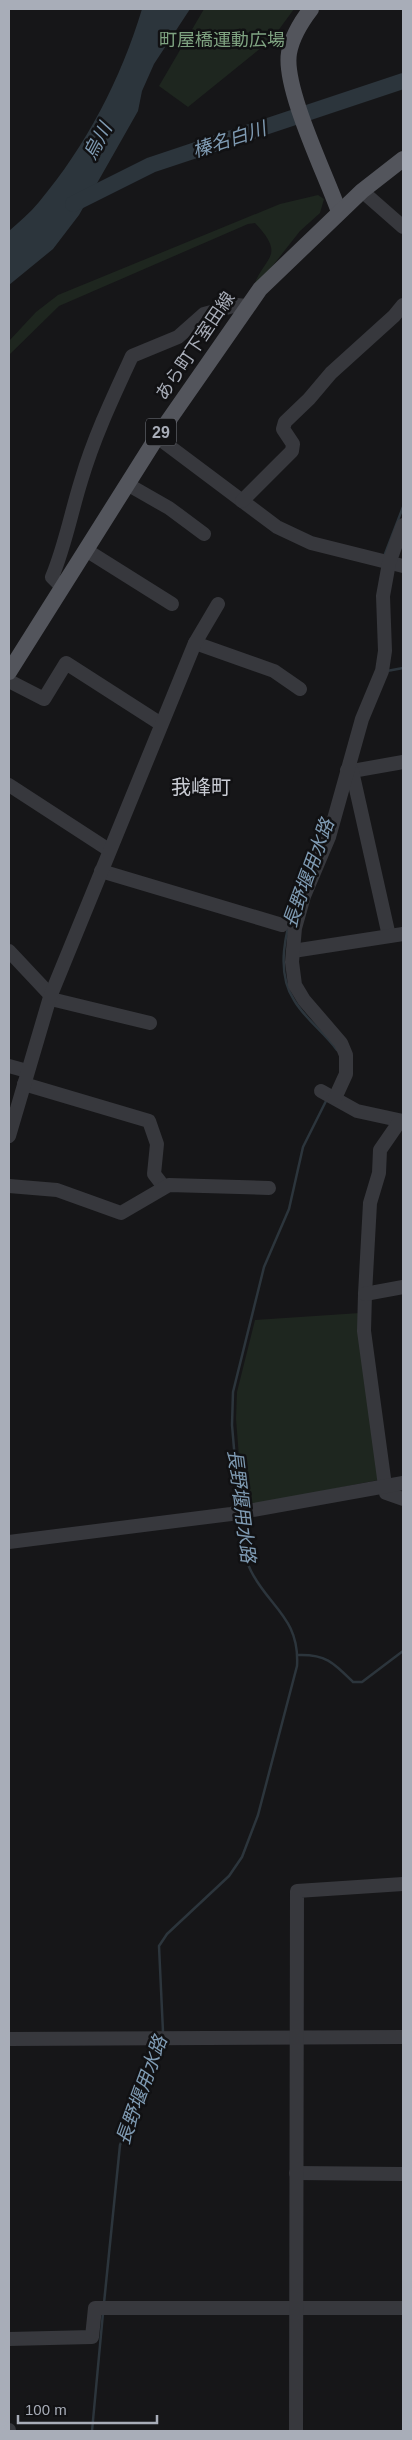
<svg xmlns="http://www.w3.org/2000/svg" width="412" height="2440" viewBox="0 0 412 2440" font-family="Arial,'Noto Sans JP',sans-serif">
<rect width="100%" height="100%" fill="#161618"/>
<!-- green -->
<g fill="#1e261f">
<polygon points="204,9 294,9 272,39 188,107 159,86"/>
<path d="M318 195 324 199 320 213 300 231 252 292C261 256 289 259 255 223L248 224 59 306 9 355V341L36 312 58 295 280 204Z"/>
<polygon points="360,1313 383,1479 243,1507 236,1419 237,1392 255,1320"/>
</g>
<!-- water -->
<path fill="#2c353c" d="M142 9H190L154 64 142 91 138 111 79 215 53 249 9 285V231C19 222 30 213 39 202 86 146 121 79 142 9Z"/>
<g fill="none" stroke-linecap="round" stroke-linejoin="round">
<!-- stream -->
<g stroke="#2c353c" stroke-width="2.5">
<polyline points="385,554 403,507"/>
<polyline points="387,671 403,668"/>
<polyline points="298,892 313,858"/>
<path d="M296 900C286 930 275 971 294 1000 305 1019 324 1032 337 1050"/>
<polyline points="239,1507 232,1425 233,1392 264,1267 289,1209 303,1147 327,1099"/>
<path d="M298 1655C326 1654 334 1663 353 1682H362L403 1651"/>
<path d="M163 2032 159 1946 167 1934 229 1876 242 1857 258 1815 297 1666C300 1618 269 1607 251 1571 243 1555 242 1535 240 1518"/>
<polyline points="104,2303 120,2145 154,2066 162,2043"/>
<polyline points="92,2431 103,2313"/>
</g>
<!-- river -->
<polyline stroke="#2c353c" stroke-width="16" points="73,204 151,165 403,81"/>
<!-- minor -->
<g stroke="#37383d" stroke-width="14">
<polyline points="362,191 403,227"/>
<polyline points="157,437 277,527 311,543 403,566"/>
<polyline points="127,484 169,508 204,534"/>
<polyline points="242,501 292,451 293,444 283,429 285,422 309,399 331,373 394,316 403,305"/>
<polyline points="86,550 172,604"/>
<path d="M61 586 52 577C65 546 71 513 81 481 94 437 113 397 132 356L178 337 204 314 237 305 246 306"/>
<polyline points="195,643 274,671 300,689"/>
<polyline points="9,681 44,699 66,663 161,724"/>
<polyline points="347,770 352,771 403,762"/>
<polyline points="352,771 389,936"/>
<polyline points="9,785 109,850"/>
<polyline points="101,871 282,925"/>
<polyline points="9,951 55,1000 150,1023"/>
<polyline points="293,951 403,934"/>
<polyline points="9,1066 27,1071"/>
<polyline points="24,1084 149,1121 157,1144 154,1174 164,1187"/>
<polyline points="321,1091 357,1111 403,1121"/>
<polyline points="335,1098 346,1074 346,1055 341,1043 304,1000 295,985 292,962 295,928 304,896 329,837 362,719 382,671 385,651 383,596 389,563 403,525"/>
<polyline points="400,1121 380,1150 379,1173 370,1203 365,1294 364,1331 386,1493 403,1499"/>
<polyline points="9,1136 50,997 195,643 218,604"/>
<polyline points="9,1186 57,1190 121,1213 169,1185 269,1188"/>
<polyline points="365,1294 403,1287"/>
<polyline points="9,1542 231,1514 403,1483"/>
<polyline points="9,2039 403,2037"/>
<polyline points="296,2173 403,2174"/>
<polyline points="9,2339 92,2337 95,2308 403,2308"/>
<polyline points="9,2430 9,2431"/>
<polyline points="296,2431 297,1891 403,1884"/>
</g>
<!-- major -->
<g stroke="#53555c" stroke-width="16">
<path d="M311 9C301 22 292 36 289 53 283 88 326 175 339 212"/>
<polyline points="9,672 157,437 260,289 362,191 403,159"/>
</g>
</g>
<g text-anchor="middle" stroke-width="5" stroke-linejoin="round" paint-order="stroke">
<!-- shield labels -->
<rect fill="#111113" stroke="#7b7e86" stroke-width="1" x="146" y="418.5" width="30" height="27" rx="4"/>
<g font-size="16" font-weight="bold" fill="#a8adb8">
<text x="161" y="438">29</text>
</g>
<!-- park labels -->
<g font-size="18" fill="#7fa381" stroke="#111113">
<text x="222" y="46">町屋橋運動広場</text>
</g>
<!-- street labels -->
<g font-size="18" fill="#a8adb8" stroke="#111113">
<text transform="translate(195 346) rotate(-56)" y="6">あら町下室田線</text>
</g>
<!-- water labels -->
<g font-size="19" font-style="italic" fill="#7f9bb3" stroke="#111113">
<text transform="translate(229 139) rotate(-18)" y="7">榛名白川</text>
<text transform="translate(97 141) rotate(-62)" y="7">烏川</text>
<text transform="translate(308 873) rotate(-70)" y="7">長野堰用水路</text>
<text transform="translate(242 1506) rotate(83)" y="7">長野堰用水路</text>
<text transform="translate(141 2090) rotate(-70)" y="7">長野堰用水路</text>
</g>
<!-- quarter labels -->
<g font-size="20" fill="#c9ccd4" stroke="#111113">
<text x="201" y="794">我峰町</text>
</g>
</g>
<!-- border -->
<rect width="412" height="2440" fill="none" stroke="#a8adb8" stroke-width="20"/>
<!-- scale -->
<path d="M18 2415v8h139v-8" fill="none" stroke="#a8adb8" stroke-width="2.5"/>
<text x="25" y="2415" font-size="15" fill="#a8adb8" stroke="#111113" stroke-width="4" paint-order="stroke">100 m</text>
</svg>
